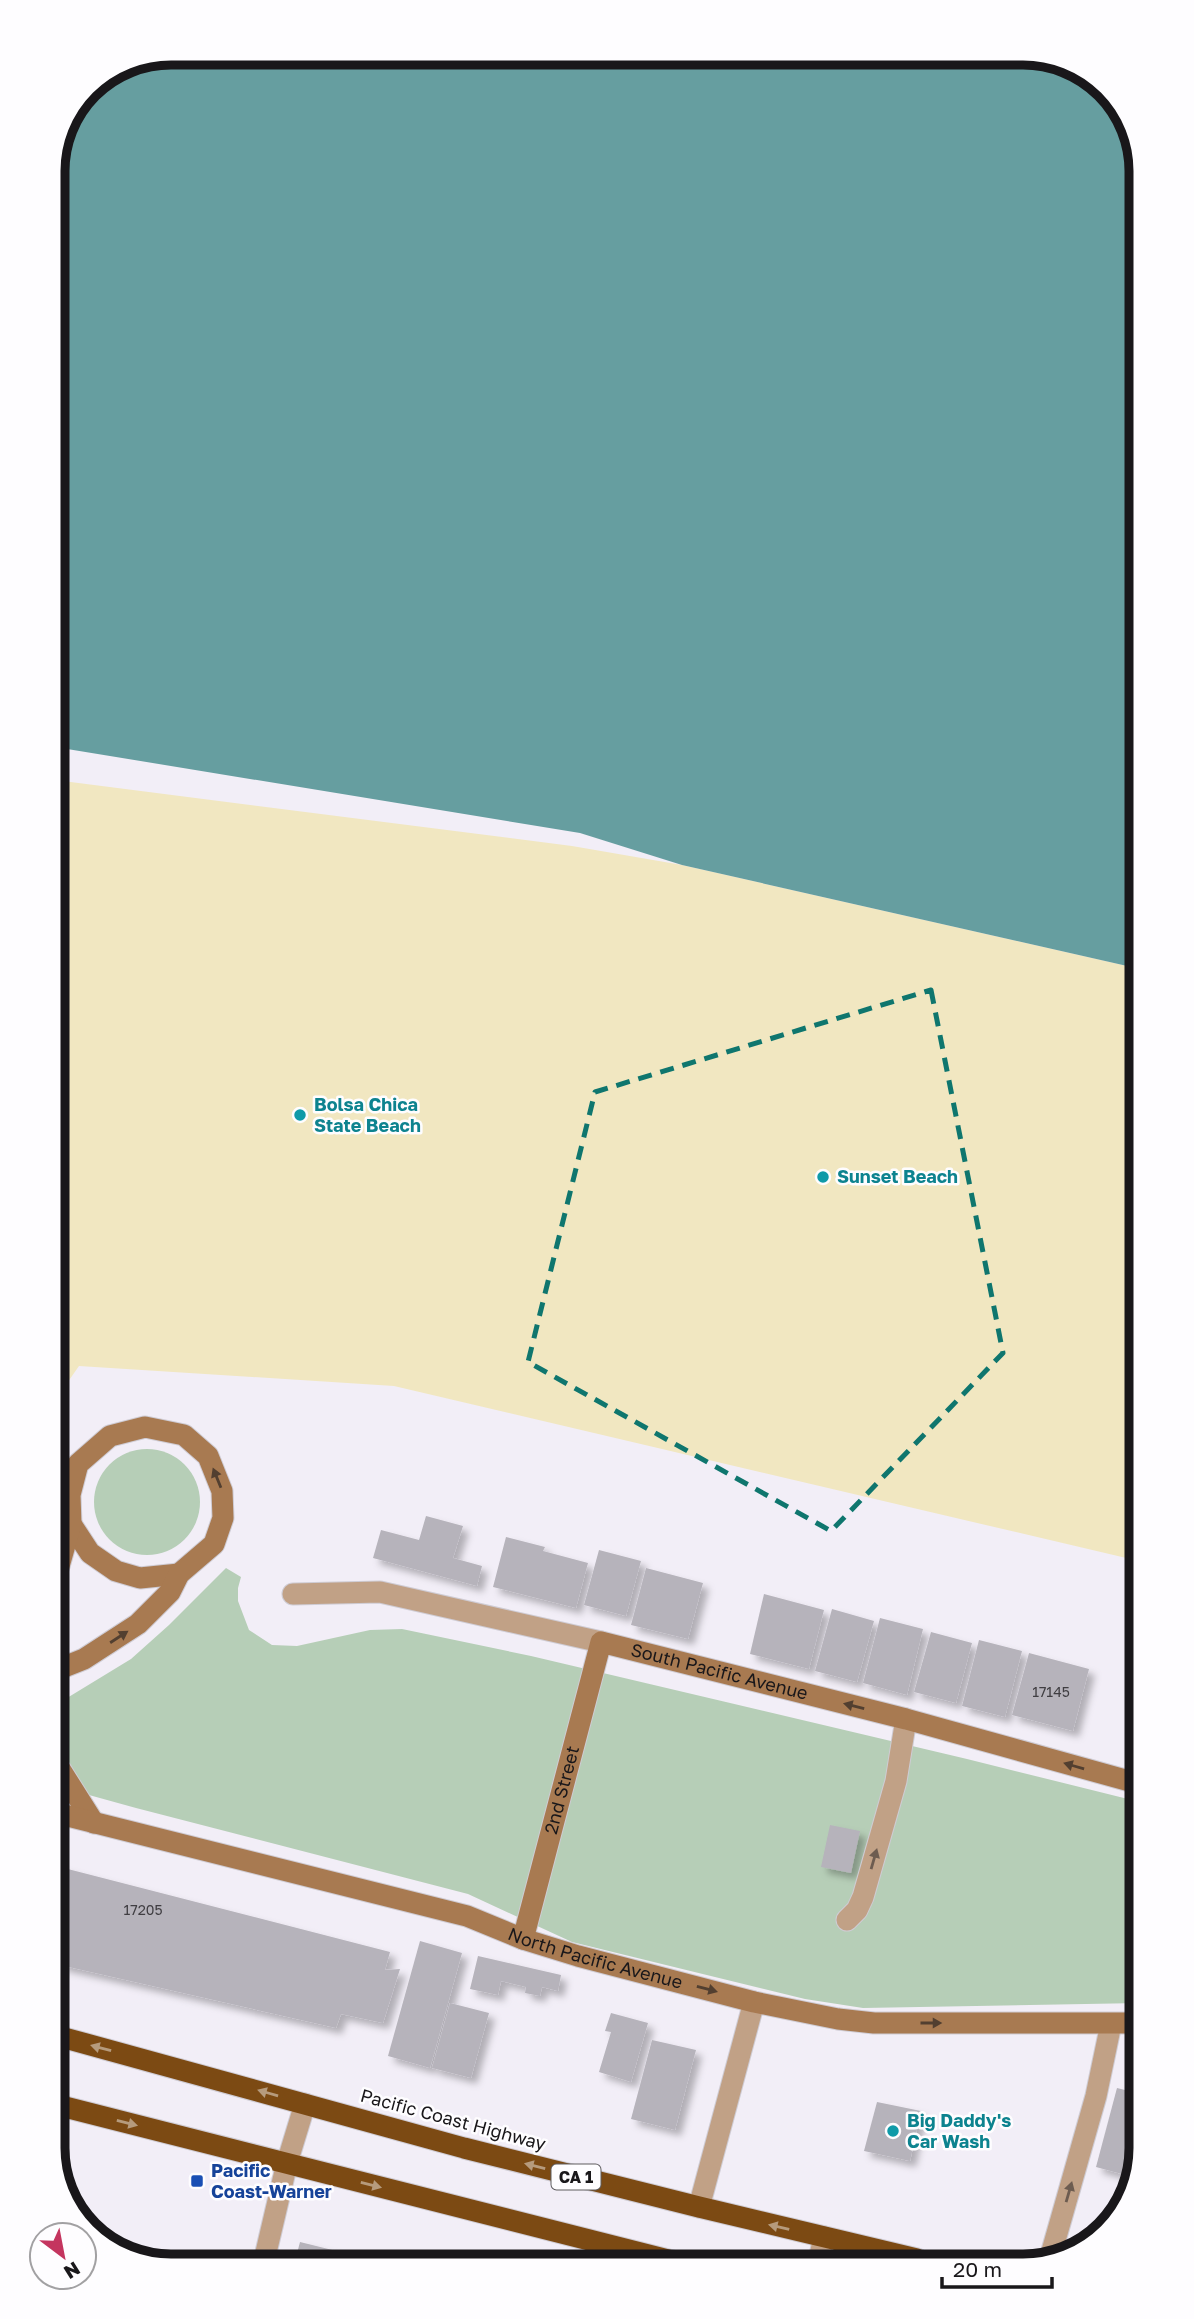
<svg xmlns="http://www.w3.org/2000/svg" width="1194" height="2319" viewBox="0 0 1194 2319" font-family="'Golos Text',sans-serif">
<defs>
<filter id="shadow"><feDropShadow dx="6" dy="6" stdDeviation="3.5" flood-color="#0004"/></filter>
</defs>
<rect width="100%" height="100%" fill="#f2eef7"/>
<!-- green -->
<g fill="#b6ceb7">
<circle cx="147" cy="1502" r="53"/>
<polygon points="226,1568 241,1577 238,1588 238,1601 249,1630 272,1645 297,1646 370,1630 402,1629 531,1656 967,1759 1140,1802 1141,2003 863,2008 805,1999 572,1942 468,1894 136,1808 89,1795 64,1781 60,1772 59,1711 67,1698 131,1659 169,1625"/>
</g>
<!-- sand -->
<polygon fill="#f1e7c1" points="55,780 572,846 682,865 1136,968 1139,1561 394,1386 79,1366 58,1396"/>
<!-- water -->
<polygon fill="#669ea0" points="1031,53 1095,77 1133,126 1136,968 682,865 580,833 55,747 53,164 88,87 126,61"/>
<!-- building -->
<g fill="#b6b3bb" filter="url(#shadow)">
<polygon points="426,1516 463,1526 453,1558 482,1566 477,1586 373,1558 381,1530 419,1540"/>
<polygon points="506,1537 545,1547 543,1551 588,1563 576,1608 493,1587"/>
<polygon points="599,1550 641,1561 626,1616 584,1605"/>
<polygon points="646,1568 703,1583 688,1639 631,1625"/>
<polygon points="764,1594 824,1610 809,1669 750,1654"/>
<polygon points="832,1609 874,1621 857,1682 815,1671"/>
<polygon points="880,1618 923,1629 907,1695 863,1683"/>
<polygon points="931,1632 972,1643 956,1703 914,1692"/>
<polygon points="979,1640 1022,1651 1005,1717 962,1706"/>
<polygon points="1029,1653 1089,1669 1073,1731 1012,1715"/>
<polygon points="1139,1718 1140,1718 1140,1755 1130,1753"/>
<polygon points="830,1825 860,1831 851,1873 821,1867"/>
<polygon points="60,1867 390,1952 385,1970 400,1969 383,2023 341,2014 336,2028 60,1965"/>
<polygon points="420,1941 462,1953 430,2068 388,2056"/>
<polygon points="478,1956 561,1975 558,1991 542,1987 540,1996 525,1993 526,1987 501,1981 498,1995 470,1989"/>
<polygon points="450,2003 489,2013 471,2078 432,2068"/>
<polygon points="611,2013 648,2023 631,2082 599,2072 611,2032 605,2031"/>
<polygon points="652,2040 696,2050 675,2130 631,2119"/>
<polygon points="1117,2088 1141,2094 1141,2148 1133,2177 1096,2167"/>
<polygon points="877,2102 921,2111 910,2161 864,2151"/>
<polygon points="300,2242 381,2262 380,2264 294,2265"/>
<polygon points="394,2251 437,2263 437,2264 390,2264"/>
</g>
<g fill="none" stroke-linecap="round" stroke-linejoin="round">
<!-- lane casing -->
<g stroke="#cfccd4" stroke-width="23">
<g id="lane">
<polyline points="847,1920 857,1910 863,1897 896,1781 906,1719"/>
<polyline points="699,2207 754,2002"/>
<polyline points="1050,2258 1096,2096 1111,2024"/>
<polyline points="819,2260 824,2237"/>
<polyline points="263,2265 287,2163 305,2104"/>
</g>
</g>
<!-- street casing -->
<g stroke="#cfccd4" stroke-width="23">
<polyline id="street" points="293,1594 380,1592 601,1642"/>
</g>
<!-- secondary casing -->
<g stroke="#cfccd4" stroke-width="23">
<g id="secondary">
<polyline points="71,1524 90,1553 116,1571 140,1578 179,1574"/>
<polyline points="59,1566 71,1524 70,1495 78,1464 110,1436 145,1427 184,1435 208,1456 222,1491 223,1518 214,1544 179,1574 170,1592 138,1624 84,1659 59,1669"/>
<polyline points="60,1769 94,1823"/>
<path id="s1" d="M60 1814 467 1916 523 1939 578 1956 754 2002 838 2019 874 2023H1141"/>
<path id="s2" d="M523 1939 601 1642 906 1719 1140 1784"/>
</g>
</g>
<!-- highway casing -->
<g stroke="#cfccd4" stroke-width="23">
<g id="highway">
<polyline points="61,2037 464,2148 699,2207 917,2259"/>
<polyline points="61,2106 672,2261"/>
</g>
</g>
<!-- lane -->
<use href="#lane" stroke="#c1a186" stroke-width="21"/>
<!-- street -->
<use href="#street" stroke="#c1a186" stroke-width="21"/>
<!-- secondary -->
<use href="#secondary" stroke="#a87a51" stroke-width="21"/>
<!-- highway -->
<use href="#highway" stroke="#7c4a13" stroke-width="21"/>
</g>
<!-- one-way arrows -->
<defs><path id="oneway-solid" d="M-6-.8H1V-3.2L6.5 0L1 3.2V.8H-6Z" transform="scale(1.75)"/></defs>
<g fill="#523f30">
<use href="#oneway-solid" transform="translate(217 1478) rotate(-112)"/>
<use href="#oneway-solid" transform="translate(119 1637) rotate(-33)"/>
<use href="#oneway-solid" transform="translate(854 1706) rotate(-166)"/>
<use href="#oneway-solid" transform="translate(1074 1766) rotate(-164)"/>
<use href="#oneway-solid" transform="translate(707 1989) rotate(15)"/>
<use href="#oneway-solid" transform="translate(931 2023)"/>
</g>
<g fill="#6d5c50">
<use href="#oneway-solid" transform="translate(874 1859) rotate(-74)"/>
<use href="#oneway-solid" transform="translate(1069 2192) rotate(-74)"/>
</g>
<g fill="#b69b7d">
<use href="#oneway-solid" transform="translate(101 2048) rotate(-165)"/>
<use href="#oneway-solid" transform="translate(268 2093) rotate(-164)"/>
<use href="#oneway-solid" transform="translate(127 2123) rotate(14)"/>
<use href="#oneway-solid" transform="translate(535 2166) rotate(-166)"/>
<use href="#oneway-solid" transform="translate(371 2185) rotate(14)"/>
<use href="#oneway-solid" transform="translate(779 2227) rotate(-167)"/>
</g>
<!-- marked area -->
<path fill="none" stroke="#0f766e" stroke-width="5" stroke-dasharray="14 9" stroke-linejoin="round" d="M931 990 1003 1353 831 1531 528 1362 595 1092Z"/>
<!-- markers -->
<g fill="#0f9aa8" stroke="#fefdff" stroke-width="2.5">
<circle cx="300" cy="1115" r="7"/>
<circle cx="823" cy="1177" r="7"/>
<circle cx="893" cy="2131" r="7"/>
</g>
<rect fill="#1a4fb4" stroke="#fefdff" stroke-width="2.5" x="190" y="2174" width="14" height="14" rx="3.5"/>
<g text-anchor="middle" stroke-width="5" stroke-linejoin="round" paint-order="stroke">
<!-- number labels -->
<g font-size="14" fill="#403e42">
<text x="1051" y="1697">17145</text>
<text x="143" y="1915">17205</text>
</g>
<!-- shield labels -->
<rect fill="#fefdff" stroke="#5e5c5f" stroke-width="2" x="551.5" y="2164.5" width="49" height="25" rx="5"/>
<g font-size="16" font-weight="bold" fill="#19171a">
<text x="576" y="2183">CA 1</text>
</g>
<!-- culture labels -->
<g font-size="18" font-weight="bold" fill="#0d838f" stroke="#fefdff" text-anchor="start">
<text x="314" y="1111">Bolsa Chica<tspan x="314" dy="21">State Beach</tspan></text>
<text x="837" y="1183">Sunset Beach</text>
<text x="907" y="2127">Big Daddy's<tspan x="907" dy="21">Car Wash</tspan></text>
</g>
<!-- street labels -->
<g font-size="18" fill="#19171a" stroke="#fefdff">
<text dy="6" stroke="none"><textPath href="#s2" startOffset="429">South Pacific Avenue</textPath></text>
<text dy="6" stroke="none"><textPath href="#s2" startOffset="154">2nd Street</textPath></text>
<text dy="6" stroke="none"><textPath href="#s1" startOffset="555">North Pacific Avenue</textPath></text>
<text transform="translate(453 2120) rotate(15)" y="6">Pacific Coast Highway</text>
</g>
<!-- transit labels -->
<g font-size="18" font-weight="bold" fill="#164399" stroke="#fefdff" text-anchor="start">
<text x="211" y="2177">Pacific<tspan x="211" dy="21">Coast-Warner</tspan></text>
</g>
</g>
<!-- crop -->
<path d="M0 0H1194V2319H0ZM171 65H1023A106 106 0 0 1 1129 171V2148A106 106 0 0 1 1023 2254H171A106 106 0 0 1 65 2148V171A106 106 0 0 1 171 65Z" fill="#fefdff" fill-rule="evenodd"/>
<path fill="none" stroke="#19171a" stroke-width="9" d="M171 65H1023A106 106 0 0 1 1129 171V2148A106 106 0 0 1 1023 2254H171A106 106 0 0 1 65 2148V171A106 106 0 0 1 171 65Z"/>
<!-- north arrow -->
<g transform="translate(63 2256) rotate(148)"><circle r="33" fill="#fefdff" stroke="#a2a1a3" stroke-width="2"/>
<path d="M0-5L12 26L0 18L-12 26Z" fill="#c4355f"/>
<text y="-10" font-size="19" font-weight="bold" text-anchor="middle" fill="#19171a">N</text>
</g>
<!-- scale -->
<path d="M942 2277v10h110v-10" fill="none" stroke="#19171a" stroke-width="3.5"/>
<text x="953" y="2277" font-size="21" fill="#19171a" stroke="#fefdff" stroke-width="5" paint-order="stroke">20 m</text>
</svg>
